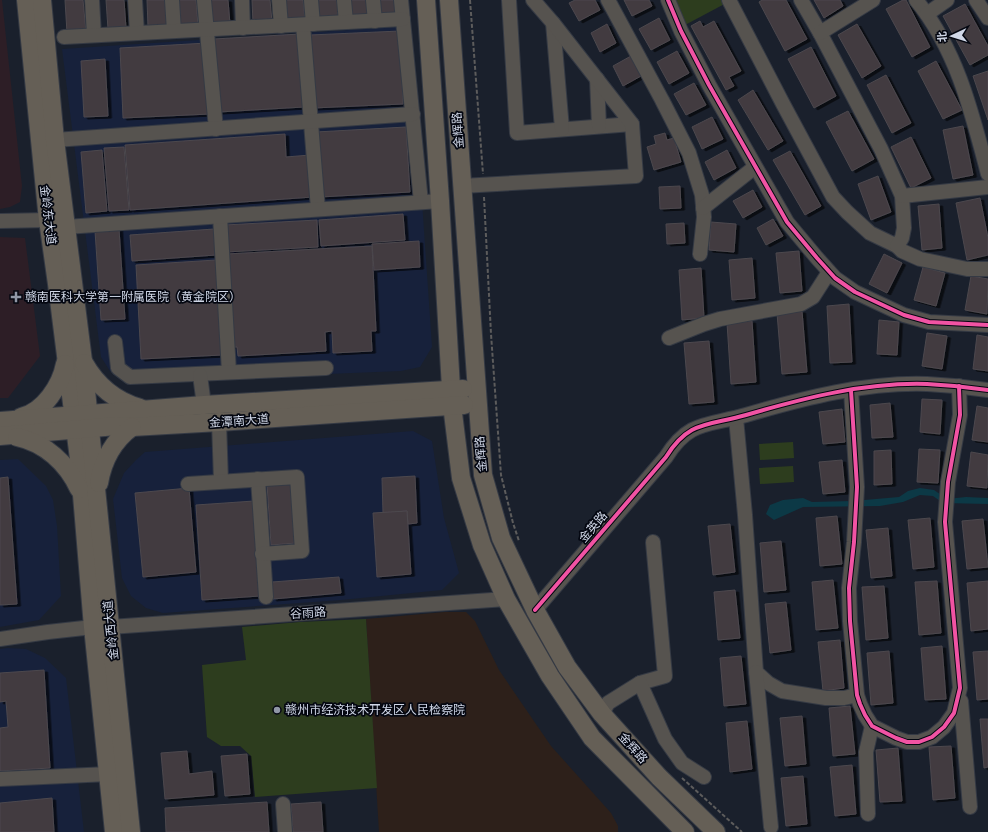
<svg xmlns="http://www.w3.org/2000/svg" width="988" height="832" viewBox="0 0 988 832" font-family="Montserrat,'Noto Sans SC',sans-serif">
<defs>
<filter id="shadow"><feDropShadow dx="3.5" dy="2" stdDeviation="0" flood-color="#0009"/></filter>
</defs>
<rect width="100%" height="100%" fill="#1a202c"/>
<!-- built -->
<g fill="#17213b">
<polygon points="410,26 432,347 420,367 401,371 126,382 110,371 101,357 62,49"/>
<polygon points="413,431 432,441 444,518 459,573 442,590 341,600 163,613 146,608 131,596 122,578 113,499 124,473 136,460 145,452"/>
<polygon points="18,459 46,486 53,500 57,526 61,596 39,620 0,627 0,460"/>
<polygon points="7,648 26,649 45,658 66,678 84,832 0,832 0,649"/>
</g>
<!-- education -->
<polygon fill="#2d201a" points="445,612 466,612 475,621 499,670 551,746 611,813 618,826 618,832 379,832 366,619"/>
<!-- medical -->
<g fill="#2d1e26">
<polygon points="0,0 2,0 22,186 20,202 10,207 0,209"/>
<polygon points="0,237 25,238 40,356 8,398 0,398"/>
</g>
<!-- green -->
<g fill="#2d3d1e">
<polygon points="675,0 732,0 685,25"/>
<polygon points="793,442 794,458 760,460 759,444"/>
<polygon points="793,466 794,482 760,484 759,468"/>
<polygon points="366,619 377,788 255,797 251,756 240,746 221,746 207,737 202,665 246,660 242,627 300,622"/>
</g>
<!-- water -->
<polygon fill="#0c3946" points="920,488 934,490 947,499 966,497 988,498 988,504 943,503 933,496 920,495 903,502 880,506 803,507 774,520 766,514 770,505 783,500 803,498 812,502 853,501 899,497 908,491"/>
<!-- building -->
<g fill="#423a41" stroke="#4c484d" filter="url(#shadow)">
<polygon points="65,0 83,0 86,32 67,33"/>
<polygon points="106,0 124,0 126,28 108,29"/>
<polygon points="147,0 165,0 167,26 148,27"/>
<polygon points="178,0 196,0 198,25 179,26"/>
<polygon points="210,0 228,0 230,24 211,25"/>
<polygon points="252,0 270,0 272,22 253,23"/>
<polygon points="285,0 303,0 305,20 286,21"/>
<polygon points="318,0 337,0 338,18 319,20"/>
<polygon points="348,0 367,0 368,17 350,18"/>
<polygon points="379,0 398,0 399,15 380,16"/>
<polygon points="575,0 595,0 600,10 579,21 569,3"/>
<polygon points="624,0 649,0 652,6 632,16"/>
<polygon points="762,0 786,0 807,39 785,51 759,2"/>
<polygon points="814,0 840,0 843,6 824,18"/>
<polygon points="903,0 906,0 930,47 912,57 886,9"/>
<polygon points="965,4 988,46 988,55 970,65 943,16"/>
<polygon points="659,18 670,40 651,50 639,29"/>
<polygon points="700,21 703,27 714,21 741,71 729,77 734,86 726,90 691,26"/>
<polygon points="607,24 616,43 600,52 591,33"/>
<polygon points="857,24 881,66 862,78 838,35"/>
<polygon points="400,31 403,104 313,108 310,35"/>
<polygon points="300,34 304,107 219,112 214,39"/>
<polygon points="207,43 210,114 123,118 120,48"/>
<polygon points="811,47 836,96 814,108 788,59"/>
<polygon points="677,51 689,73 669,84 657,62"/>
<polygon points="631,56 641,76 623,86 613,66"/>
<polygon points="105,59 108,116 84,117 81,61"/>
<polygon points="936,61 962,110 943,119 918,71"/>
<polygon points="988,71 988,120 973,76"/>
<polygon points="886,75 911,123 892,133 867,85"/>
<polygon points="694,83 706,105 686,115 674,94"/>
<polygon points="753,90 783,141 768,150 738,100"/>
<polygon points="848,111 874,159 852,171 826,122"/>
<polygon points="712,117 723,139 702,149 692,127"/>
<polygon points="963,126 973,175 953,179 943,130"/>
<polygon points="406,127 410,192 320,197 316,132"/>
<polygon points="665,133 667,140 674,138 681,162 654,170 647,147 656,144 654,136"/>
<polygon points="285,134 286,157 310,155 313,197 130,210 125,145"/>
<polygon points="911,137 931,178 911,188 891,147"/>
<polygon points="124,147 129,210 109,211 104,148"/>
<polygon points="102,150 107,211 86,213 81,152"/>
<polygon points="727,150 736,168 714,180 705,162"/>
<polygon points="790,151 821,206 805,215 773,160"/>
<polygon points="878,176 891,212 871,220 858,184"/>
<polygon points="680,186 681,208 660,209 659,187"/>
<polygon points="753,190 762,207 743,218 733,201"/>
<polygon points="980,198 988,238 988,255 967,260 956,203"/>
<polygon points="939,204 942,248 922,250 918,206"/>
<polygon points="403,214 405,240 321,246 319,220"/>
<polygon points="773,219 783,236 766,245 757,228"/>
<polygon points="317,220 318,247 226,252 225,225"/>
<polygon points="711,222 736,224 734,252 709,250"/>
<polygon points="684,223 685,243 667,244 666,224"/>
<polygon points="119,229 125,319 101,320 95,231"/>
<polygon points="214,229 216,255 132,261 130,235"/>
<polygon points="419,241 420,267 374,270 372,244"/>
<polygon points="372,246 376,331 371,331 372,351 333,353 332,331 325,332 326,351 238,356 237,347 232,347 227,254"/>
<polygon points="799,251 802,291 780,293 776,253"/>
<polygon points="884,254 902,263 887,293 869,284"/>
<polygon points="752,258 755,298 732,300 729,260"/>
<polygon points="216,260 222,355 141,359 136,265"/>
<polygon points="923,267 945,273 936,306 914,300"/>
<polygon points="701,268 704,318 682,320 679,270"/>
<polygon points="971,276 988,279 987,314 965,310"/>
<polygon points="849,304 852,362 830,363 827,306"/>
<polygon points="802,311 807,372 782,374 777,313"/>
<polygon points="879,320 899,322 897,355 877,354"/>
<polygon points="752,321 756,382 731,384 727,323"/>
<polygon points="927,333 947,336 942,369 922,366"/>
<polygon points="977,335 988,337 988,371 973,369"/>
<polygon points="709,341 714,402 689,404 684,343"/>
<polygon points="922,399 942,400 940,434 920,432"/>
<polygon points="890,403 893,437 872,438 870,405"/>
<polygon points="977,406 988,408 988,442 972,440"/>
<polygon points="842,409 845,442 823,444 819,412"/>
<polygon points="919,449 940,450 938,483 917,482"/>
<polygon points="891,450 892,484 874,485 874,451"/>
<polygon points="971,452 988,455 987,488 967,486"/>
<polygon points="842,460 845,492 823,494 819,462"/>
<polygon points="415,476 417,523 408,524 407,511 383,513 382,478"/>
<polygon points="8,477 17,604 0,605 0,478"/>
<polygon points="292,483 296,543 271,545 267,484"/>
<polygon points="189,488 196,572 143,577 135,493"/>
<polygon points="254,501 260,596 202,600 196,505"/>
<polygon points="407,511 411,574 377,577 373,513"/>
<polygon points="837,516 842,564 820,566 816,518"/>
<polygon points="930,518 934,567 913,569 908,520"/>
<polygon points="983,519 988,567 967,569 962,521"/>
<polygon points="730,524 735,572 713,575 708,526"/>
<polygon points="888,528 892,576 871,578 866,530"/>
<polygon points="781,541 786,590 764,592 760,543"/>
<polygon points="339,577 341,593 273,599 272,582"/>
<polygon points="833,580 838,628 816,630 812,582"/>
<polygon points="937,581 941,633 919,635 915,582"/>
<polygon points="988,581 988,629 971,631 967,583"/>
<polygon points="884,586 888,638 866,640 862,587"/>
<polygon points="735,590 740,638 718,640 714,592"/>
<polygon points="786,602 791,650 770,653 765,604"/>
<polygon points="840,640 844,688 823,691 818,642"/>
<polygon points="942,646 946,699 925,700 921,648"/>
<polygon points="889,651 893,703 871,705 867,653"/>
<polygon points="988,651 988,699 977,700 973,652"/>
<polygon points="741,656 746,704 724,706 720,658"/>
<polygon points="44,670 50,768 0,771 0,728 8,727 6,701 0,702 0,673"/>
<polygon points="850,706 855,754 833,756 829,708"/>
<polygon points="802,716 806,764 785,766 780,718"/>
<polygon points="980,719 988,719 988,767 984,768"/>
<polygon points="747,721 752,769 730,772 726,723"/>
<polygon points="951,746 955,798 933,800 929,747"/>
<polygon points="898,748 902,801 880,802 876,750"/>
<polygon points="187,751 189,774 212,771 214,795 165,799 161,753"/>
<polygon points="247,754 250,794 225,796 221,756"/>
<polygon points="852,765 856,814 835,816 830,767"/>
<polygon points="803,776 807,824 786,826 781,778"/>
<polygon points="52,798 54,832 0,832 0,803"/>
<polygon points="267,802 269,832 166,832 165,808"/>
<polygon points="321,802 323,832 293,832 291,804"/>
</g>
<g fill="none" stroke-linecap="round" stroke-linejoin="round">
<!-- minor casing -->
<g stroke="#353a44" stroke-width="16">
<g id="minor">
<polyline points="92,0 94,35"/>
<polyline points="135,0 137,33"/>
<polyline points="172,0 174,31"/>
<polyline points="204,0 216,129"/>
<polyline points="242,0 243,28"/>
<polyline points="279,0 281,26"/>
<polyline points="311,0 313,24"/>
<polyline points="344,0 346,22"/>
<polyline points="373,0 375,21"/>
<polyline points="401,0 421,202"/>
<polyline points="509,0 517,133 632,124"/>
<polyline points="608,0 662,100 689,153 702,195 704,217 700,254"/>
<polyline points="668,0 681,31 709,85 787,222 817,258 835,278 855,292 904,315 929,322 988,325"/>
<polyline points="729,0 783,104 833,197 847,212 870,233 897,246 902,251 920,259 967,269 988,269"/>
<polyline points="801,0 820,33 881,149 902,196 904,228 902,238 897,246"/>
<path d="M916 0C957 50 972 113 988 174"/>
<polyline points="976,0 988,18"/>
<polyline points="927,14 947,0"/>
<polyline points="553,23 562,129"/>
<polyline points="303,25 318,209"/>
<polyline points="820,33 873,0"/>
<polyline points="64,37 403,19"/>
<polyline points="597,79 599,126"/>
<polyline points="55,140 413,114"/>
<polyline points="462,186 636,176 632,124 553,23 533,0"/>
<polyline points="902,196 988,187"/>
<polyline points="703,208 755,167"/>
<polyline points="220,216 229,372"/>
<polyline points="0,221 48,220"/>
<polyline points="66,227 440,201"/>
<polyline points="669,338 704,324 720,319 801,304 813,297 829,272"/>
<polyline points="115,342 118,368 130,377 326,368"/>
<polyline points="200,375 204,405"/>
<polyline points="851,390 857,487 854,542 849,588 850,621 857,695 860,704 865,715 872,726 896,738 907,742 919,742 932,737 944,727 954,713 960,688 945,522 948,482 960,415 959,386"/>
<polyline points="736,418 745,515 756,672 768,683 782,691 826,698 844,698 857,695"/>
<polyline points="219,422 221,481"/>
<polyline points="258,479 266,597"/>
<polyline points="188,484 297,477 302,551 262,554"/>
<path d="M535 610 666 457C689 420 708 426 746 415 804 398 866 382 927 384 948 385 968 387 988 390"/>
<polyline points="110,627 506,599"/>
<polyline points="0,639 48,632 93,627"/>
<polyline points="756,672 771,827"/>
<polyline points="640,683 665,676 653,542"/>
<polyline points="961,701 970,807"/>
<polyline points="602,714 608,703 640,683 665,739 682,763 704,777"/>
<polyline points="0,779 109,774"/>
<polyline points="283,804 285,832"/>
<polyline points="868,814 866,752 872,726"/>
</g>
</g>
<!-- major casing -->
<g stroke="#353a44" stroke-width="20">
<g id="major">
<polyline points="26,0 48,220 57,284 79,459 93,627 114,832"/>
<polyline points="42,0 55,140 83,361 131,832"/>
<polyline points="426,0 440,201 452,405 461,478 482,545 506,599 550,676 592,738 685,832"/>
<polyline points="449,0 483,475 501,538 535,610 567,667 602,714 659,777 716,832"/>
<path d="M84 363C97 386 115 401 140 408"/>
<path d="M21 417C44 412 61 385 65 364"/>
<polyline points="0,421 204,405 463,389"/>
<polyline points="0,436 116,426 132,427 219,422 464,405"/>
<path d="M17 437C45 443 67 463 79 489"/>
<path d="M99 483C103 459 113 441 132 427"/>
</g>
</g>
<!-- path -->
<g stroke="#5d5c5c" stroke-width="2" stroke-dasharray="4 2" stroke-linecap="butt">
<polyline points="470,0 483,174"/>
<polyline points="484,197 491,334 501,475 513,523 519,541"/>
<polyline points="682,778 742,832"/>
</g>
<!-- minor -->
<use href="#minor" stroke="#56534f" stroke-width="14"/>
<!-- major -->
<use href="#major" stroke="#655f56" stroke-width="18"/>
<!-- cycleway casing -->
<g stroke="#040711" stroke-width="6">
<g id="cycleway">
<polyline points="668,0 681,31 709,85 787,222 817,258 835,278 855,292 904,315 929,322 988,325"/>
<polyline points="851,390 857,487 854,542 849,588 850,621 857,695 860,704 865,715 872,726 896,738 907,742 919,742 932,737 944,727 954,713 960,688 945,522 948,482 960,415 959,386"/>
<path d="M535 610 666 457C689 420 708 426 746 415 804 398 866 382 927 384 948 385 968 387 988 390"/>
</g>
</g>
<!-- cycleway -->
<use href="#cycleway" stroke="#f153a3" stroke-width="4"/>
</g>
<!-- markers -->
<g fill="#9097a6" stroke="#040711" stroke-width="1.5">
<path d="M14 291h4v4h4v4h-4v4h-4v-4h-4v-4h4z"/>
<circle cx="277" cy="710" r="4"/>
</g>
<g text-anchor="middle" stroke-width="3.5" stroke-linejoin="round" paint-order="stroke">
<!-- street labels -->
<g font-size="12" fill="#d0d7e7" stroke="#040711">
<text transform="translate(458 130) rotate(-94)" y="4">金辉路</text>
<text transform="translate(48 215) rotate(83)" y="4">金岭东大道</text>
<text transform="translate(239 421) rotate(-4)" y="4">金潭南大道</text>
<text transform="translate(481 454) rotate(-95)" y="4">金辉路</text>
<text transform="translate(593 527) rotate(-50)" y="4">金英路</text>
<text transform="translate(308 613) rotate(-4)" y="4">谷雨路</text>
<text transform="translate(111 630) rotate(-96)" y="4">金岭西大道</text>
<text transform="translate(633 748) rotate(48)" y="4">金辉路</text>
</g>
<!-- poi labels -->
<g font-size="12" fill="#d0d7e7" stroke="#040711" text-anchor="start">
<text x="25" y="301">赣南医科大学第一附属医院（黄金院区）</text>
<text x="285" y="714">赣州市经济技术开发区人民检察院</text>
</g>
</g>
<!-- north arrow -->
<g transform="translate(952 36) rotate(266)" stroke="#040711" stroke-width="3" paint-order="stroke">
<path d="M0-3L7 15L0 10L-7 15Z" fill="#d0d7e7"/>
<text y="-6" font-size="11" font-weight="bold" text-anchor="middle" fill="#d0d7e7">北</text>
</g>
</svg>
